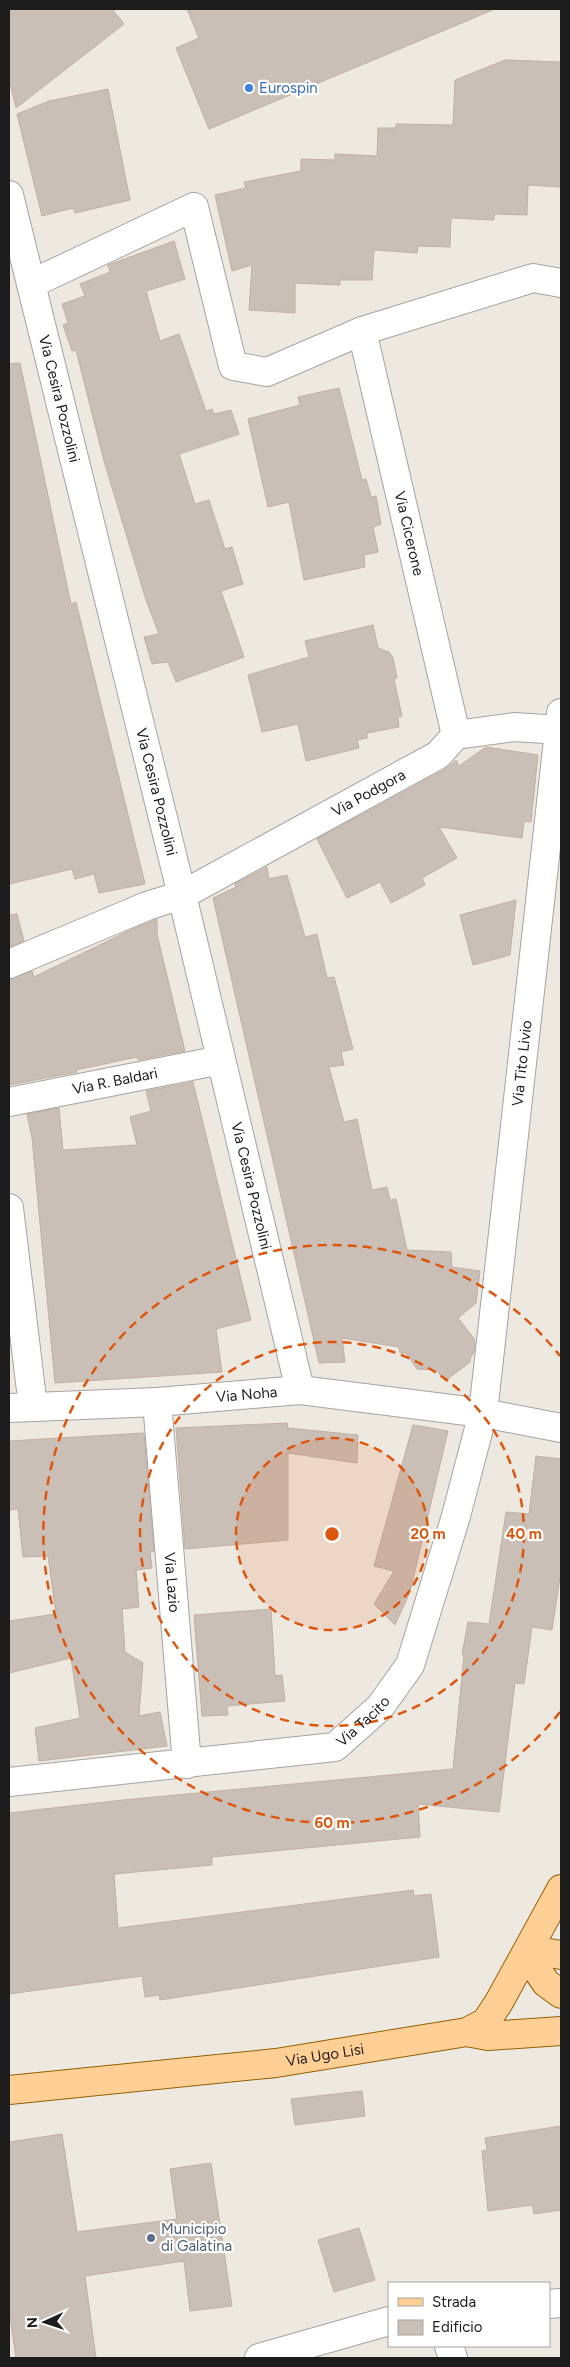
<svg xmlns="http://www.w3.org/2000/svg" width="570" height="2367" viewBox="0 0 570 2367" font-family="Figtree,sans-serif">
<rect width="100%" height="100%" fill="#eee9e0"/>
<!-- building -->
<g fill="#cabfb6" stroke="#c1afa2">
<polygon points="9,9 112,9 124,24 16,108 9,79"/>
<polygon points="187,9 495,9 209,129 176,48 199,38"/>
<polygon points="505,60 561,62 561,187 528,185 527,215 494,214 494,220 451,218 450,247 418,246 417,253 374,250 372,280 340,280 340,285 295,283 295,313 249,310 252,265 232,271 215,195 246,188 244,182 301,171 301,159 335,160 335,154 377,156 378,128 396,128 396,124 453,125 455,80"/>
<polygon points="108,89 130,200 75,213 73,208 42,216 17,114 49,101"/>
<polygon points="174,241 185,279 146,291 160,341 179,334 206,411 212,409 214,414 231,410 239,434 179,454 195,504 209,500 225,549 232,547 243,584 221,591 244,657 176,682 168,662 152,664 144,637 159,634 146,600 104,461 76,350 72,351 63,325 68,323 62,304 85,296 80,284 110,272 108,265"/>
<polygon points="20,363 71,604 76,602 145,884 99,893 94,874 75,879 72,869 9,884 9,364"/>
<polygon points="339,388 362,480 366,479 371,497 376,496 381,524 373,527 378,552 364,555 365,567 304,580 289,502 268,507 248,419 300,405 298,397"/>
<polygon points="373,625 378,648 389,652 393,658 397,678 394,679 402,716 398,717 399,727 367,733 367,738 357,740 359,748 306,761 298,724 262,732 248,675 309,657 305,641"/>
<polygon points="486,747 538,755 531,822 524,821 522,838 439,827 457,858 422,878 425,885 391,903 380,882 347,898 317,839 446,769 456,760 459,766"/>
<polygon points="267,867 269,879 287,875 305,937 317,934 327,978 334,977 353,1049 341,1052 344,1065 329,1067 344,1122 357,1119 372,1190 387,1187 390,1200 396,1199 407,1250 451,1252 452,1267 480,1271 476,1303 458,1318 475,1340 474,1352 470,1359 470,1362 445,1381 436,1370 417,1369 406,1353 400,1353 399,1347 342,1338 345,1362 319,1363 213,898 236,887 235,884"/>
<polygon points="516,900 510,955 473,965 460,915"/>
<polygon points="17,914 24,941 9,947 9,915"/>
<polygon points="157,919 157,934 185,1051 138,1060 137,1057 76,1070 77,1072 9,1085 9,979 32,971 34,977 126,932"/>
<polygon points="193,1082 251,1320 216,1329 222,1372 55,1383 32,1138 27,1114 59,1108 63,1150 137,1145 130,1117 151,1111 146,1091"/>
<polygon points="287,1423 288,1428 358,1435 357,1463 288,1453 288,1540 185,1549 176,1428"/>
<polygon points="413,1425 448,1431 410,1592 395,1625 374,1604 394,1571 374,1566"/>
<polygon points="144,1433 154,1551 150,1552 152,1568 136,1570 139,1607 122,1609 125,1652 143,1663 139,1716 160,1712 167,1746 39,1761 35,1728 80,1718 71,1658 9,1673 9,1621 56,1614 48,1556 23,1557 18,1509 9,1510 9,1441"/>
<polygon points="536,1456 561,1459 561,1571 552,1630 532,1627 524,1684 515,1683 499,1812 418,1804 420,1837 212,1857 212,1865 114,1874 118,1928 413,1890 414,1896 431,1894 439,1957 160,2000 159,1995 145,1997 142,1976 9,1994 9,1813 123,1800 453,1769 464,1655 462,1655 468,1622 489,1624 506,1512 529,1514"/>
<polygon points="271,1609 275,1676 282,1675 285,1701 227,1706 228,1715 202,1716 194,1615"/>
<polygon points="362,2091 365,2116 295,2125 291,2099"/>
<polygon points="561,2126 561,2210 534,2214 532,2205 488,2211 482,2151 487,2150 485,2138"/>
<polygon points="62,2134 77,2232 177,2219 170,2169 211,2163 232,2306 190,2311 184,2261 85,2276 96,2358 16,2358 9,2310 9,2142"/>
<polygon points="359,2228 375,2280 334,2292 318,2240"/>
</g>
<g fill="none" stroke-linecap="round" stroke-linejoin="round">
<!-- minor casing -->
<g stroke="#a3a3a3" stroke-width="30">
<g id="minor">
<path id="s1" d="M9 195 182 895 300 1390"/>
<polyline points="31,284 194,207 233,366 267,372 362,331 533,278 561,283"/>
<path id="s2" d="M362 331 456 735"/>
<path id="s3" d="M9 964 147 906 182 895 438 755 456 735 514 727 561 730"/>
<path id="s4" d="M9 1102 221 1060"/>
<polyline points="9,1208 33,1407"/>
<path id="s5" d="M157 1402 187 1764"/>
<path id="s6" d="M9 1408 157 1402 300 1390 483 1413 561 1428"/>
<path id="s7" d="M9 1782 335 1747 380 1707 410 1665 456 1516 483 1413 561 713"/>
<polyline points="549,2304 561,2303"/>
<polyline points="449,2346 453,2358"/>
<polyline points="259,2358 389,2321"/>
</g>
</g>
<!-- major casing -->
<g stroke="#946000" stroke-width="30">
<g id="major">
<polyline points="561,1955 543,1952 527,1955 546,1983 561,1994"/>
<polyline points="467,2032 488,2036 561,2031"/>
<path id="s8" d="M9 2090 276 2063 467 2032 486 2022 499 2002 561 1889"/>
</g>
</g>
<!-- minor -->
<use href="#minor" stroke="#fff" stroke-width="28"/>
<!-- major -->
<use href="#major" stroke="#ffcf95" stroke-width="28"/>
</g>
<!-- distance rings -->
<circle cx="332" cy="1534" r="96" fill="#de560d" fill-opacity=".12"/>
<g fill="none" stroke="#de560d" stroke-width="2.5" stroke-dasharray="9 6">
<circle cx="332" cy="1534" r="96"/>
<circle cx="332" cy="1534" r="192"/>
<path d="M560 1712A289 289 0 1 1 560 1356"/>
</g>
<!-- markers -->
<circle fill="#3f7fe0" stroke="#fff" stroke-width="2" cx="249" cy="88" r="5"/>
<circle fill="#5c6f8a" stroke="#fff" stroke-width="2" cx="151" cy="2238" r="5"/>
<g text-anchor="middle" stroke-width="4.5" stroke-linejoin="round" paint-order="stroke">
<!-- shop labels -->
<g font-size="15" fill="#366cbe" stroke="#fff" text-anchor="start">
<text x="259" y="93">Eurospin</text>
</g>
<!-- street labels -->
<g font-size="15" fill="#1c1c1c" stroke="#fff">
<text dy="5" stroke="none"><textPath href="#s1" startOffset="210">Via Cesira Pozzolini</textPath></text>
<text dy="5" stroke="none"><textPath href="#s2" startOffset="208">Via Cicerone</textPath></text>
<text dy="5" stroke="none"><textPath href="#s1" startOffset="615">Via Cesira Pozzolini</textPath></text>
<text dy="5" stroke="none"><textPath href="#s3" startOffset="399">Via Podgora</textPath></text>
<text dy="5" stroke="none"><textPath href="#s7" startOffset="1054">Via Tito Livio</textPath></text>
<text dy="5" stroke="none"><textPath href="#s4" startOffset="108">Via R. Baldari</textPath></text>
<text dy="5" stroke="none"><textPath href="#s1" startOffset="1020">Via Cesira Pozzolini</textPath></text>
<text dy="5" stroke="none"><textPath href="#s6" startOffset="238">Via Noha</textPath></text>
<text dy="5" stroke="none"><textPath href="#s5" startOffset="181">Via Lazio</textPath></text>
<text dy="5" stroke="none"><textPath href="#s7" startOffset="366">Via Tacito</textPath></text>
<text dy="5" stroke="none"><textPath href="#s8" startOffset="318">Via Ugo Lisi</textPath></text>
</g>
<!-- service labels -->
<g font-size="15" fill="#4e5e75" stroke="#fff" text-anchor="start">
<text x="161" y="2234">Municipio<tspan x="161" dy="17">di Galatina</tspan></text>
</g>
</g>
<circle cx="332" cy="1534" r="8" fill="#de560d" stroke="#fff" stroke-width="2.5"/>
<g font-size="15" text-anchor="middle" font-weight="bold" fill="#de560d" stroke="#fff" stroke-width="4.5" stroke-linejoin="round" paint-order="stroke">
<text x="428" y="1539">20 m</text>
<text x="524" y="1539">40 m</text>
<text x="332" y="1828">60 m</text>
</g>
<!-- border -->
<rect width="570" height="2367" fill="none" stroke="#1c1c1c" stroke-width="20"/>
<!-- legend -->
<rect x="388" y="2282" width="162" height="65" fill="#ffffff" stroke="#a4a4a4"/>
<rect x="398" y="2298" width="25" height="8" fill="#ffcf95" stroke="#a4a4a4"/>
<text x="432" y="2307" font-size="15" fill="#1c1c1c">Strada</text>
<rect x="398" y="2320" width="25" height="15" fill="#cabfb6" stroke="#a4a4a4"/>
<text x="432" y="2332" font-size="15" fill="#1c1c1c">Edificio</text>
<!-- north arrow -->
<g transform="translate(45 2322) rotate(267)" stroke="#ffffff" stroke-width="4" paint-order="stroke">
<path d="M0-4L9 19L0 12L-9 19Z" fill="#1c1c1c"/>
<text y="-8" font-size="14" font-weight="bold" text-anchor="middle" fill="#1c1c1c">N</text>
</g>
</svg>
